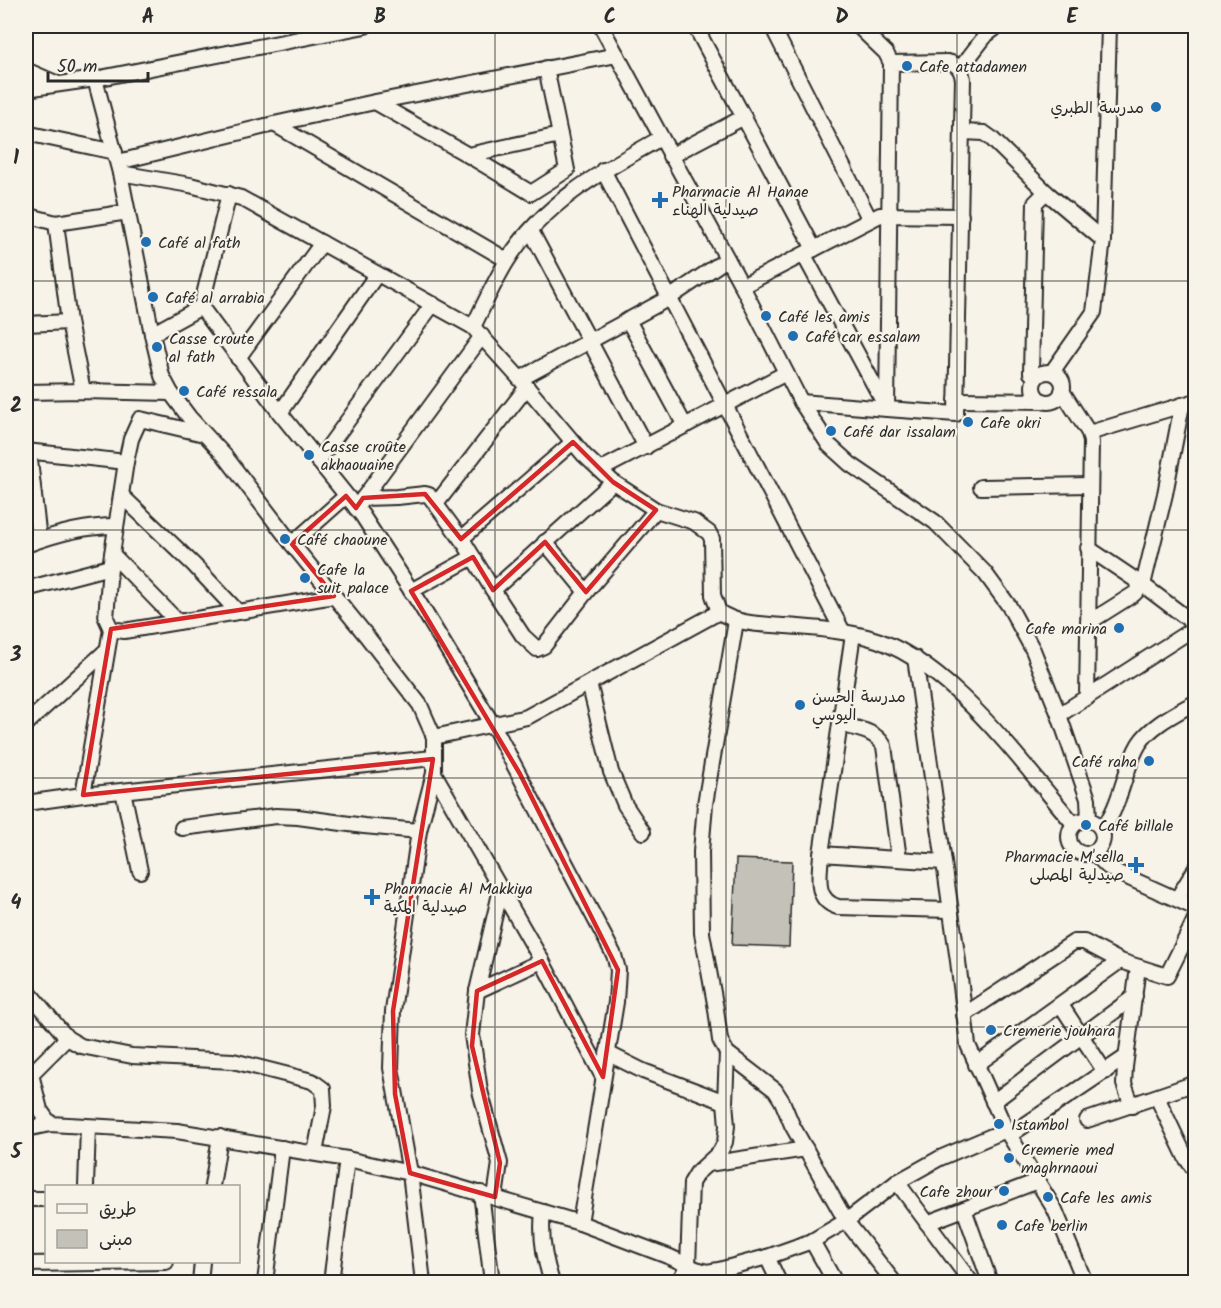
<svg xmlns="http://www.w3.org/2000/svg" width="1221" height="1308" viewBox="0 0 1221 1308" font-family="Kalam,'Playpen Sans Arabic',sans-serif">
<rect width="100%" height="100%" fill="#f7f3e8"/>
<filter id="ink" filterUnits="userSpaceOnUse"><feTurbulence type="fractalNoise" baseFrequency=".0167" numOctaves="2"/><feDisplacementMap in="SourceGraphic" scale="12" xChannelSelector="R" yChannelSelector="G"/><feConvolveMatrix kernelMatrix="1 2 1 2 8 2 1 2 1" color-interpolation-filters="sRGB"/></filter>
<g filter="url(#ink)">
<!-- building -->
<polygon fill="#c4c1b9" stroke="#2b2b2b" stroke-width="1.5" points="736,859 792,861 789,947 732,945"/>
<g fill="none" stroke-linecap="round" stroke-linejoin="round">
<!-- minor casing -->
<g stroke="#2b2b2b" stroke-width="18">
<g id="minor">
<polyline points="601,26 742,286 801,402 829,445 850,464 935,522 985,573 1009,606 1033,650 1059,715 1088,799 1089,820"/>
<polyline points="695,26 814,249"/>
<polyline points="772,26 870,220"/>
<polyline points="858,26 886,53 891,63"/>
<path d="M948 62C958 64 961 69 963 79L956 414 887 409 891 63Z"/>
<polyline points="960,69 986,35 998,26"/>
<polyline points="28,71 58,84"/>
<polyline points="95,79 120,173 152,334 162,376 171,393 189,417 225,456 292,544 365,634 420,705 434,737 434,773 419,831 393,1011 391,1068 410,1173 423,1282"/>
<polyline points="26,89 95,79 365,26"/>
<polyline points="375,102 468,155 560,135 546,68"/>
<polyline points="274,124 507,260"/>
<polyline points="963,132 984,133 991,138 1046,192 1103,240 1094,312 1052,372"/>
<polyline points="26,133 115,152"/>
<polyline points="468,155 531,193 567,170 560,135"/>
<polyline points="670,156 744,117"/>
<polyline points="118,162 274,124 375,102 617,55"/>
<polyline points="603,170 843,632"/>
<path d="M120 173 190 185 241 198 473 327 520 379 584 455 613 482 656 510 694 522 709 533 712 539 713 595 719 612C739 625 762 624 785 626 812 628 840 630 867 637 948 658 1020 762 1074 824"/>
<polyline points="229,194 201,307 280,413 362,515 421,606 493,725 614,955 618,970 616,1002 580,1223"/>
<polyline points="26,215 56,223 69,322 83,391"/>
<polyline points="56,223 128,212"/>
<polyline points="531,231 646,447"/>
<polyline points="1103,240 1109,26"/>
<polyline points="804,255 886,407"/>
<polyline points="742,286 880,215 961,216"/>
<polyline points="628,320 685,426"/>
<polyline points="26,324 69,322"/>
<path d="M473 327C484 305 494 282 507 261 543 203 602 171 661 138"/>
<polyline points="152,334 201,307"/>
<polyline points="238,358 322,243"/>
<circle cx="1048" cy="387" r="15"/>
<polyline points="1036,377 1031,373 1035,203 1046,192"/>
<polyline points="520,379 669,298 727,259"/>
<polyline points="1062,391 1089,433 1091,442 1087,698"/>
<polyline points="26,392 83,391 171,393"/>
<polyline points="956,400 1043,401"/>
<polyline points="801,402 887,409"/>
<polyline points="280,413 377,274"/>
<polyline points="1089,433 1196,401"/>
<polyline points="204,434 140,419 131,439 126,462 110,567 106,618 111,629 124,631 334,596"/>
<polyline points="26,451 126,462"/>
<polyline points="29,451 39,540"/>
<polyline points="318,461 433,304"/>
<polyline points="600,470 786,373"/>
<polyline points="613,482 493,590 523,636 537,649 544,646 586,592 656,510"/>
<polyline points="981,487 1090,485"/>
<polyline points="121,495 194,565 238,612"/>
<polyline points="363,498 397,497 425,494 429,495 465,544 493,590"/>
<polyline points="436,504 527,387"/>
<polyline points="356,508 482,336"/>
<polyline points="461,539 573,442"/>
<polyline points="545,542 586,592"/>
<polyline points="292,544 346,496"/>
<path d="M26 545C55 534 84 526 116 526"/>
<polyline points="1088,548 1143,585 1196,625"/>
<polyline points="112,554 178,622"/>
<polyline points="26,589 110,567"/>
<polyline points="411,591 473,557"/>
<polyline points="736,621 705,804 701,852 702,933 716,1009 720,1040 727,1053 775,1090 782,1101 792,1125 846,1221 894,1282"/>
<polyline points="1088,623 1134,594 1143,585 1165,494 1182,405"/>
<path d="M853 634 821 854C820 874 813 900 838 907L950 910"/>
<polyline points="915,658 958,961 968,1045 1006,1130 1055,1210 1085,1282"/>
<polyline points="589,683 611,772 625,805 643,832"/>
<polyline points="1059,715 1196,627"/>
<polyline points="26,724 107,650"/>
<path d="M840 724C856 729 875 730 884 746L899 859"/>
<polyline points="434,737 527,717 719,612"/>
<polyline points="434,773 542,961 603,1077"/>
<polyline points="123,791 140,871"/>
<polyline points="83,795 111,629"/>
<polyline points="26,803 83,795 433,758"/>
<circle cx="1086" cy="837" r="17"/>
<polyline points="182,828 276,816 298,817 364,826 419,831"/>
<path d="M1102 829C1122 804 1123 771 1139 744 1151 725 1177 713 1196 702"/>
<polyline points="1093,852 1107,866 1118,873 1196,908"/>
<polyline points="821,854 943,862"/>
<polyline points="1177,899 1196,868"/>
<polyline points="1196,917 1188,934 1196,945"/>
<polyline points="26,989 67,1038 81,1046 132,1056 233,1061 312,1081 323,1089 324,1106 315,1153"/>
<polyline points="477,991 542,961"/>
<polyline points="1061,1005 1105,1072"/>
<polyline points="964,1015 1074,942 1084,942 1120,961 1167,976 1188,934"/>
<polyline points="607,1053 643,1071 725,1102"/>
<polyline points="976,1065 1120,961"/>
<polyline points="26,1068 31,1074 40,1110 50,1124"/>
<polyline points="31,1074 67,1038"/>
<polyline points="1157,1097 1186,1158 1196,1172"/>
<polyline points="993,1102 1135,996"/>
<polyline points="1132,1106 1124,1084 1125,1067 1138,967"/>
<polyline points="1087,1120 1196,1083"/>
<polyline points="26,1129 50,1124 177,1131 347,1159 410,1173 580,1223 670,1257 696,1269 707,1272 719,1270 767,1257 812,1241 846,1221 897,1182 915,1172 940,1158 1006,1130"/>
<polyline points="1010,1135 1126,1057"/>
<polyline points="708,1164 806,1149"/>
<polyline points="897,1182 971,1282"/>
<polyline points="86,1186 88,1127"/>
<polyline points="212,1186 220,1137"/>
<polyline points="481,1193 492,1282"/>
<polyline points="495,1197 500,1163 480,1091 472,1035 477,991 501,889"/>
<polyline points="26,1199 46,1199"/>
<polyline points="964,1209 990,1282"/>
<path d="M543 1212C540 1237 544 1259 552 1282"/>
<polyline points="927,1223 1038,1181"/>
<polyline points="812,1241 835,1282"/>
<polyline points="767,1257 779,1282"/>
<polyline points="26,1264 166,1262"/>
<polyline points="200,1282 202,1262"/>
<polyline points="265,1282 282,1148"/>
<polyline points="331,1282 347,1159"/>
<polyline points="678,1282 688,1266 691,1183 697,1173 720,1152 725,1142 727,1126 725,1102 727,1053"/>
</g>
</g>
<!-- minor -->
<use href="#minor" stroke="#f7f3e8" stroke-width="14"/>
</g>
</g>
<!-- marked area -->
<path fill="none" stroke="#d62828" stroke-width="4.5" stroke-linejoin="round" d="M573 442 613 482 656 510 586 592 545 542 493 590 473 557 411 591 520 774 618 970 603 1077 542 961 477 991 472 1046 500 1163 495 1197 410 1173 395 1094 393 1011 433 759 83 795 111 629 334 596 292 544 346 496 356 508 363 498 425 494 461 539Z"/>
<!-- grid -->
<path fill="none" stroke="#2b2b2b" stroke-width="1.5" stroke-opacity="0.55" d="M264 26V1282M495 26V1282M726 26V1282M957 26V1282M26 281H1196M26 530H1196M26 778H1196M26 1027H1196"/>
<!-- markers -->
<g fill="#1f6fb2" stroke="#f7f3e8" stroke-width="2">
<circle cx="907" cy="66" r="6"/>
<circle cx="1156" cy="107" r="6"/>
<path d="M657 191h6v6h6v6h-6v6h-6v-6h-6v-6h6z"/>
<circle cx="146" cy="242" r="6"/>
<circle cx="153" cy="297" r="6"/>
<circle cx="766" cy="316" r="6"/>
<circle cx="793" cy="336" r="6"/>
<circle cx="157" cy="347" r="6"/>
<circle cx="184" cy="391" r="6"/>
<circle cx="968" cy="422" r="6"/>
<circle cx="831" cy="431" r="6"/>
<circle cx="309" cy="455" r="6"/>
<circle cx="285" cy="539" r="6"/>
<circle cx="305" cy="578" r="6"/>
<circle cx="1119" cy="628" r="6"/>
<circle cx="800" cy="705" r="6"/>
<circle cx="1149" cy="761" r="6"/>
<circle cx="1086" cy="825" r="6"/>
<path d="M1133 856h6v6h6v6h-6v6h-6v-6h-6v-6h6z"/>
<path d="M369 888h6v6h6v6h-6v6h-6v-6h-6v-6h6z"/>
<circle cx="991" cy="1030" r="6"/>
<circle cx="999" cy="1124" r="6"/>
<circle cx="1009" cy="1158" r="6"/>
<circle cx="1004" cy="1191" r="6"/>
<circle cx="1048" cy="1197" r="6"/>
<circle cx="1002" cy="1225" r="6"/>
</g>
<g text-anchor="middle" stroke-width="4.5" stroke-linejoin="round" paint-order="stroke">
<!-- poi labels -->
<g font-size="16" fill="#2b2b2b" stroke="#f7f3e8" text-anchor="start">
<text x="919" y="72">Cafe attadamen</text>
<text x="1144" y="113" text-anchor="end">مدرسة الطبري</text>
<text x="672" y="197">Pharmacie Al Hanae<tspan x="672" dy="18">صيدلية الهناء</tspan></text>
<text x="158" y="248">Café al fath</text>
<text x="165" y="303">Café al arrabia</text>
<text x="778" y="322">Café les amis</text>
<text x="805" y="342">Café car essalam</text>
<text x="169" y="344">Casse croute<tspan x="169" dy="18">al fath</tspan></text>
<text x="196" y="397">Café ressala</text>
<text x="980" y="428">Cafe okri</text>
<text x="843" y="437">Café dar issalam</text>
<text x="321" y="452">Casse croûte<tspan x="321" dy="18">akhaouaine</tspan></text>
<text x="297" y="545">Café chaoune</text>
<text x="317" y="575">Cafe la<tspan x="317" dy="18">suit palace</tspan></text>
<text x="1107" y="634" text-anchor="end">Cafe marina</text>
<text x="812" y="702">مدرسة الحسن<tspan x="812" dy="18">اليوسي</tspan></text>
<text x="1137" y="767" text-anchor="end">Café raha</text>
<text x="1098" y="831">Café billale</text>
<text x="1124" y="862" text-anchor="end">Pharmacie M'sella<tspan x="1124" dy="18">صيدلية المصلى</tspan></text>
<text x="384" y="894">Pharmacie Al Makkiya<tspan x="384" dy="18">صيدلية المكية</tspan></text>
<text x="1003" y="1036">Cremerie jouhara</text>
<text x="1011" y="1130">Istambol</text>
<text x="1021" y="1155">Cremerie med<tspan x="1021" dy="18">maghrnaoui</tspan></text>
<text x="992" y="1197" text-anchor="end">Cafe zhour</text>
<text x="1060" y="1203">Cafe les amis</text>
<text x="1014" y="1231">Cafe berlin</text>
</g>
</g>
<!-- margin -->
<rect width="1221" height="1308" fill="none" stroke="#f7f3e8" stroke-width="66"/>
<!-- legend -->
<rect x="45" y="1185" width="195" height="78" fill="#f7f3e8" stroke="#a5a39c" stroke-width="1.5"/>
<rect x="57" y="1204" width="30" height="9" fill="#f7f3e8" stroke="#a5a39c" stroke-width="1.5"/>
<text x="99" y="1215" font-size="18" fill="#2b2b2b">طريق</text>
<rect x="57" y="1230" width="30" height="18" fill="#c4c1b9" stroke="#a5a39c" stroke-width="1.5"/>
<text x="99" y="1245" font-size="18" fill="#2b2b2b">مبنى</text>
<!-- scale -->
<path d="M48 72v9h100v-9" fill="none" stroke="#2b2b2b" stroke-width="3"/>
<text x="57" y="72" font-size="18" fill="#2b2b2b" stroke="#f7f3e8" stroke-width="4.5" paint-order="stroke">50 m</text>
<rect x="33" y="33" width="1155" height="1242" fill="none" stroke="#2b2b2b" stroke-width="2"/>
<g font-size="20" text-anchor="middle" font-weight="bold" fill="#2b2b2b">
<text x="148" y="23">A</text>
<text x="380" y="23">B</text>
<text x="610" y="23">C</text>
<text x="842" y="23">D</text>
<text x="1072" y="23">E</text>
<text x="16" y="164">1</text>
<text x="16" y="412">2</text>
<text x="16" y="661">3</text>
<text x="16" y="909">4</text>
<text x="16" y="1158">5</text>
</g>
</svg>
